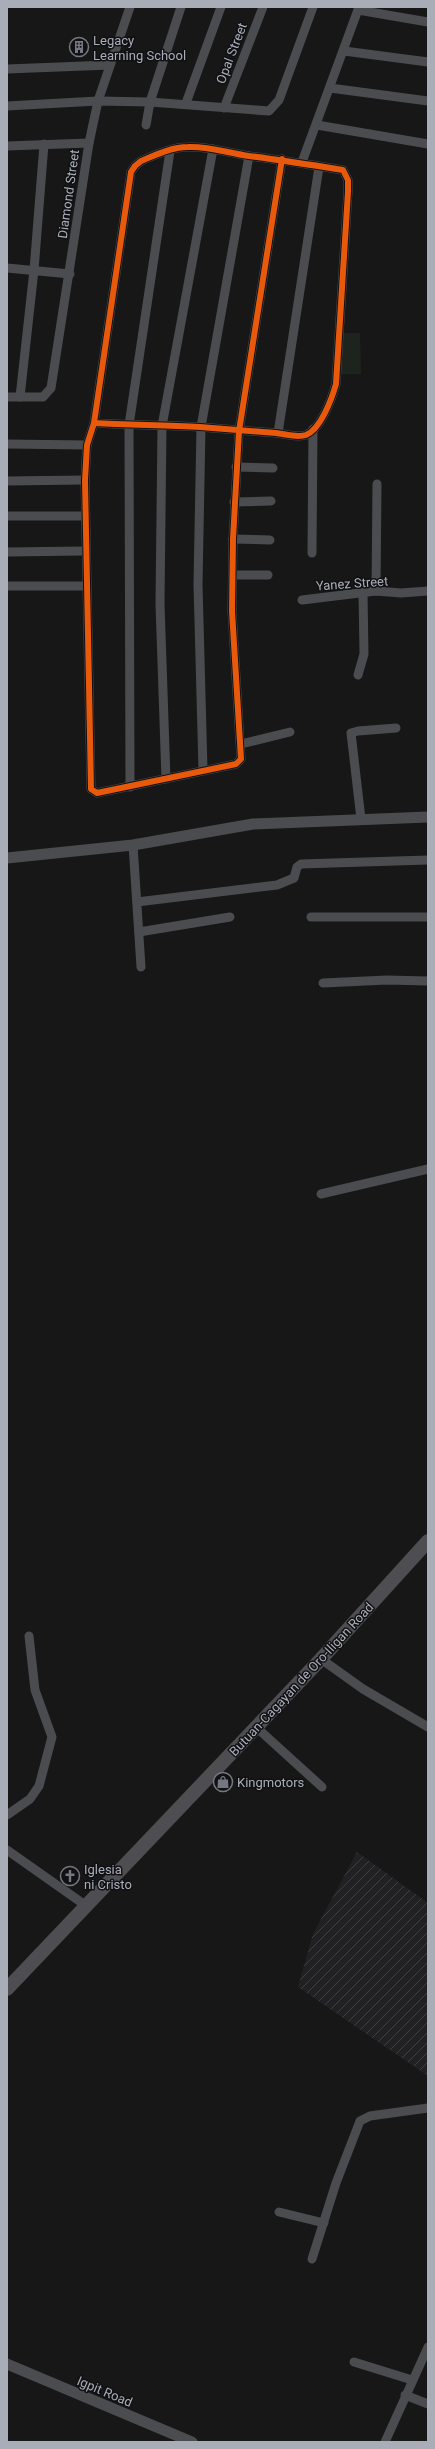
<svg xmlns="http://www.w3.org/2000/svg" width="435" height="2449" viewBox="0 0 435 2449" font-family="Roboto,sans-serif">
<defs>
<pattern id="industrial-furrows" width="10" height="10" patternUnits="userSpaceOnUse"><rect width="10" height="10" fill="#212123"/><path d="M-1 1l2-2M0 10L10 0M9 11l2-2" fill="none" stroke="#3e3f41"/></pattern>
</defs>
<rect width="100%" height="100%" fill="#171717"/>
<!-- industrial -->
<polygon fill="url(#industrial-furrows)" points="357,1852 428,1903 428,2076 298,1987 313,1934"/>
<!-- garden -->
<polygon fill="#1d241e" points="339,333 360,333 361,374 339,374"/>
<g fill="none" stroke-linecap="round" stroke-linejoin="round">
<!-- minor -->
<g stroke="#4b4c50" stroke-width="9">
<polyline points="358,10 428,22"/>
<polyline points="344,51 428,62"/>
<polyline points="7,69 110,65"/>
<polyline points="330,88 428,101"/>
<polyline points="186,103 221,7"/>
<polyline points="7,106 98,101 150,102 269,111 279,100 313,7"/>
<polyline points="224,108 263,7"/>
<polyline points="146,125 150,102 181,7"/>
<polyline points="317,125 428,144"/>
<polyline points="7,146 89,143"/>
<polyline points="302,162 359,7"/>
<polyline points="7,268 70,274"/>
<polyline points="7,397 43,397 51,388 89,143 98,101 130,7"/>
<polyline points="20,397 34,270 44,144"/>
<path d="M94 423C130 425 165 425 200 427 226 429 251 431 276 433 285 434 297 438 306 435 321 429 332 398 336 384L348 192V180L343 170C312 165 281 160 249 156 229 153 208 146 188 147 172 147 155 155 141 161L135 166 131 172 94 423 87 445 85 480 91 789 97 793 236 764 241 759 232 611 233 539 239 431 282 159"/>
<polyline points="278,433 319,167"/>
<polyline points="7,444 87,445"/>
<polyline points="236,467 273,468"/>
<polyline points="7,481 85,480"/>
<polyline points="234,502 271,501"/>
<polyline points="7,516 85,516"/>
<polyline points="233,539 270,540"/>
<polyline points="7,552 85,551"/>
<polyline points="312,553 313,429"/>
<polyline points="233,575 268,575"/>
<polyline points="7,586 86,586"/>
<polyline points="376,591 377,484"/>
<polyline points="302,600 376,591 401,593 428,591"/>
<polyline points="358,675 364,654 363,593"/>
<polyline points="241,744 290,732"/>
<polyline points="203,770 198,584 201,427 249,156"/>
<polyline points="166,779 160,604 162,426 213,149"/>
<polyline points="130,787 129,425 170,151"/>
<polyline points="361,819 351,733 358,731 396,728"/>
<polyline points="133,845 141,967"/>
<polyline points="137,902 277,885 294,878 297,867 301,864 428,860"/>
<polyline points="311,917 428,917"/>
<polyline points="139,932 230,917"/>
<polyline points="323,983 387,980 428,981"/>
<polyline points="321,1194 428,1169"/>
<polyline points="321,1659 363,1689 428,1727"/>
<polyline points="256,1727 322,1787"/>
<polyline points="7,1815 30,1799 39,1786 52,1737 35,1690 29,1636"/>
<polyline points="7,1850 85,1905"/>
<polyline points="279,2212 324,2223"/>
<polyline points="312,2259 336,2183 360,2121 370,2116 428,2108"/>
<polyline points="354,2362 412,2380"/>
<polyline points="405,2395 428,2404"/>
<polyline points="385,2442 428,2347"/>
</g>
<!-- tertiary -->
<g stroke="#4b4c50" stroke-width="11">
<polyline points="7,858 133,845 253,824 428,817"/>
<polyline points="7,2364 192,2442"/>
</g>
<!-- trunk -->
<polyline stroke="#4e4e52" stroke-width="14" points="7,1989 321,1659 428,1541"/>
<!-- cycleway casing -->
<g stroke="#111113" stroke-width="8">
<path id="cycleway" d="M94 423C130 425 165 425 200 427 226 429 251 431 276 433 285 434 297 438 306 435 321 429 332 398 336 384L348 192V180L343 170C312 165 281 160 249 156 229 153 208 146 188 147 172 147 155 155 141 161L135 166 131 172 94 423 87 445 85 480 91 789 97 793 236 764 241 759 232 611 233 539 239 431 282 159"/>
</g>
<!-- cycleway -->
<use href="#cycleway" stroke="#e8590c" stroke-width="6"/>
</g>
<!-- icons -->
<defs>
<g id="building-ring" transform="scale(1)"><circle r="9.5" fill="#111113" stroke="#757880" stroke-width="1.5"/><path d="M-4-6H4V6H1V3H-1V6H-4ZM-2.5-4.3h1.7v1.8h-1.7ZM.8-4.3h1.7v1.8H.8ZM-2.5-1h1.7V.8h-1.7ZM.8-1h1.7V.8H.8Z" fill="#757880"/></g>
<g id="shop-ring" transform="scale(1)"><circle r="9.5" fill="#111113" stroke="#757880" stroke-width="1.5"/><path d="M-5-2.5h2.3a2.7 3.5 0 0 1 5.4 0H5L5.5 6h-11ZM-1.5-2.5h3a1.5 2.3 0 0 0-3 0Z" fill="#757880"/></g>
<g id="church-ring" transform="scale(1)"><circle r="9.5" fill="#111113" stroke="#757880" stroke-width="1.5"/><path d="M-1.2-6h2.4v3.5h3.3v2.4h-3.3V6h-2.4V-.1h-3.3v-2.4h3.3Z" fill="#757880"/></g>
</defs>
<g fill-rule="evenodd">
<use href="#building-ring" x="79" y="47"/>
<use href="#shop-ring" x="223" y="1782"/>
<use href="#church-ring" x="70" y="1876"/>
</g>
<g text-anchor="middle" stroke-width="3" stroke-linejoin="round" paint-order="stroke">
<!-- poi labels -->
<g font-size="13" fill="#a8adb8" stroke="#111113" text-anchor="start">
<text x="93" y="45">Legacy<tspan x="93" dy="15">Learning School</tspan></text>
<text x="237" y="1787">Kingmotors</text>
<text x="84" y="1874">Iglesia<tspan x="84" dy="15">ni Cristo</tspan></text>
</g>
<!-- street labels -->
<g font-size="13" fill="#a8adb8" stroke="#111113">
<text transform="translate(231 53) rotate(-69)" y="5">Opal Street</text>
<text transform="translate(68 194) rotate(-82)" y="5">Diamond Street</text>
<text transform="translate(352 583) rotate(-4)" y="5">Yanez Street</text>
<text transform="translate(301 1679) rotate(-47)" y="5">Butuan-Cagayan de Oro-Iligan Road</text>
<text transform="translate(105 2391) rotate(23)" y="5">Igpit Road</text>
</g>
</g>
<!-- border -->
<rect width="435" height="2449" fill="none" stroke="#a8adb8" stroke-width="16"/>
</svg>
